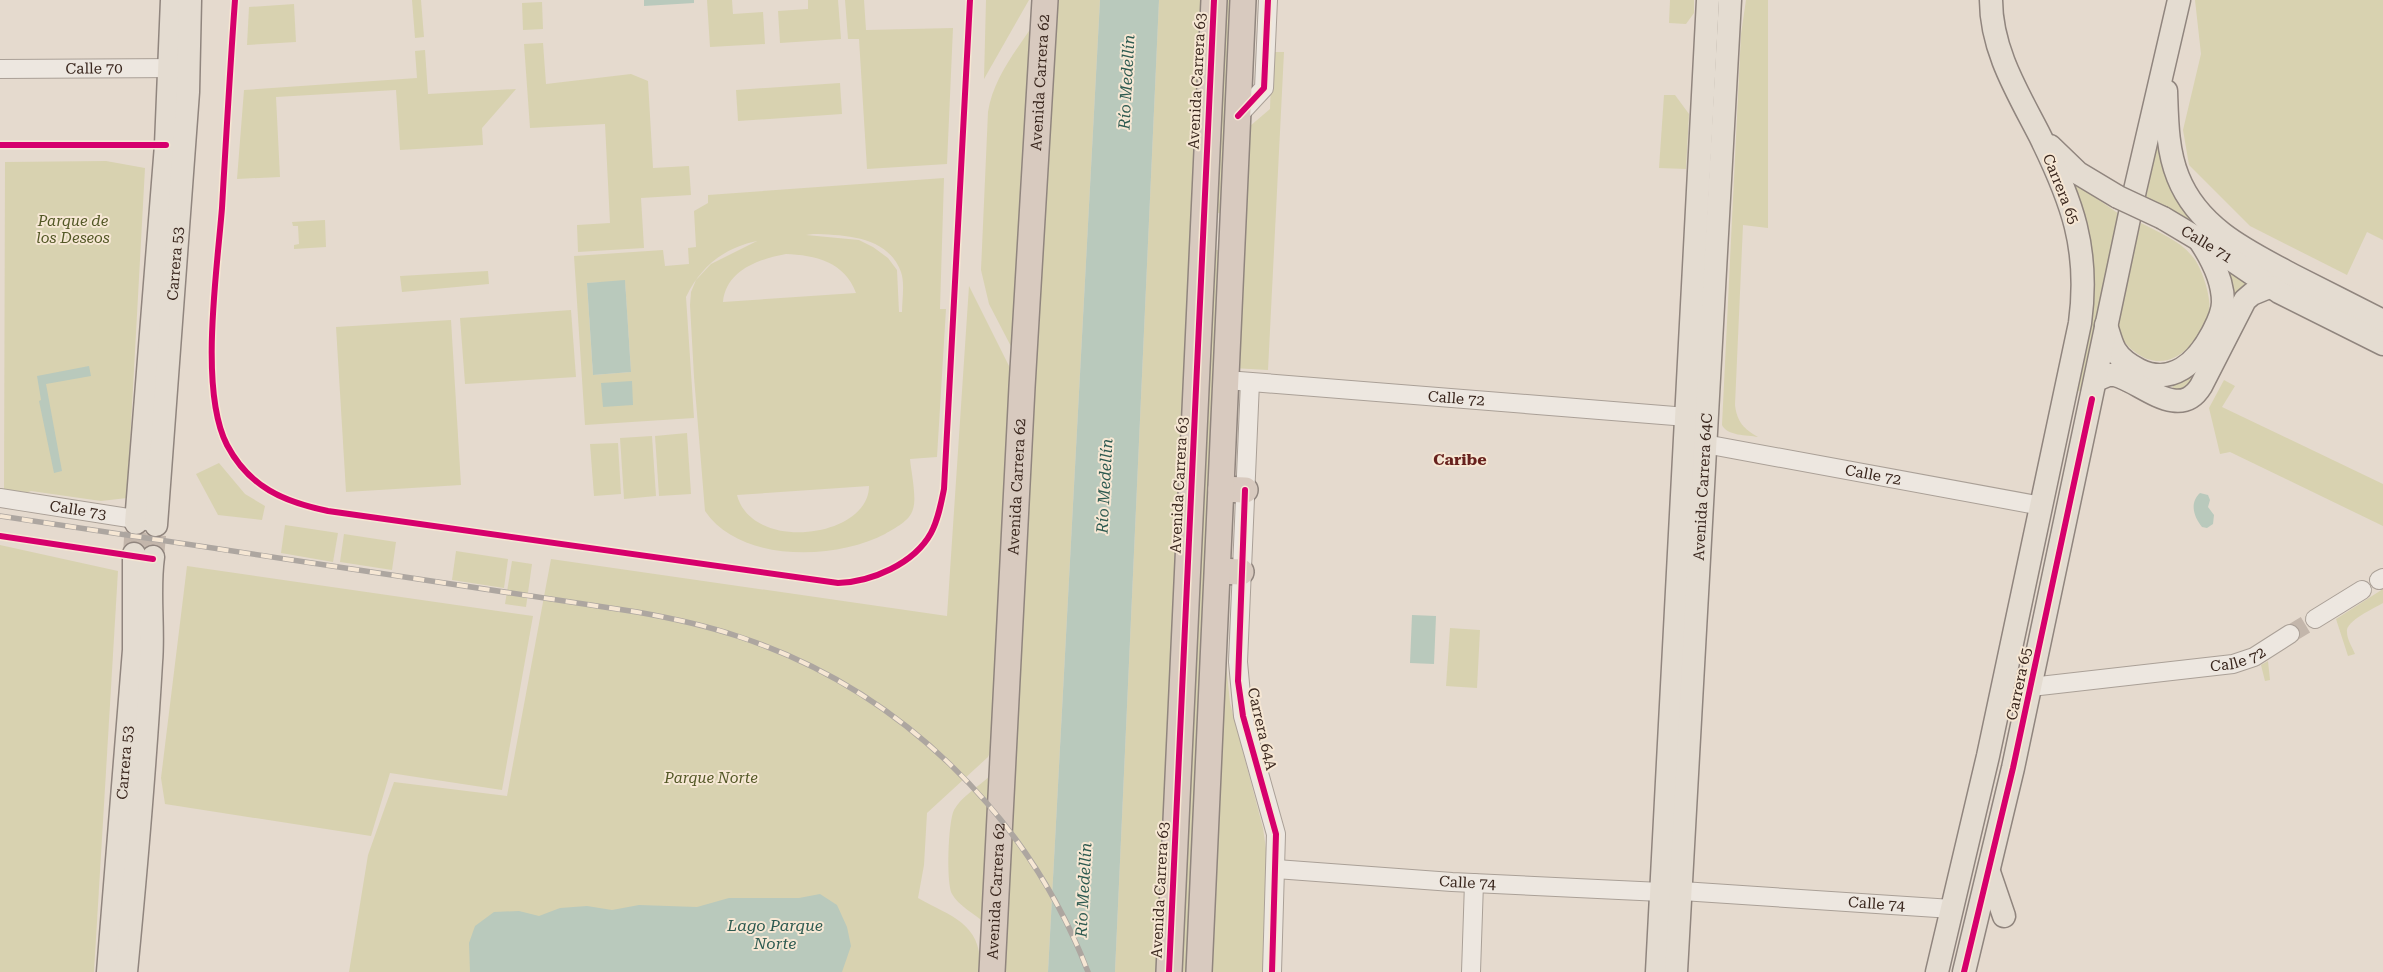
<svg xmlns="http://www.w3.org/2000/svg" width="2383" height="972" viewBox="0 0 2383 972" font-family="'Roboto Serif',serif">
<rect width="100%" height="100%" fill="#e5dace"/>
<!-- green -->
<g fill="#d8d2b0" fill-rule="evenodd">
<polygon points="412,0 421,0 424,37 415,38"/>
<polygon points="707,0 732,0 733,14 763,12 765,44 710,47"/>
<polygon points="808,0 838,0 841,39 780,43 778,11 808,9"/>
<polygon points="845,0 864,0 866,30 953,28 947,164 867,169 859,39 848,39"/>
<polygon points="986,0 1029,0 984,79"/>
<polygon points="1052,0 1100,0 1048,972 1002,972"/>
<polygon points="1159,0 1207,0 1160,972 1115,972"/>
<polygon points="1220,0 1235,0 1225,213 1211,213"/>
<polygon points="1670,0 1694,0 1694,13 1686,24 1669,23"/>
<path d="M1746 0H1768V228L1743 225 1735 405C1737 422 1744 429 1758 437 1747 435 1727 436 1722 425L1741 34Z"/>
<polygon points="2195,0 2383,0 2383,240 2367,232 2347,275 2250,226 2189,165 2183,130 2201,54"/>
<polygon points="542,2 543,29 523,30 522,3"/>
<polygon points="294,4 296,42 247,45 249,7"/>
<path d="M1033 25 1016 356 989 304 981 270 988 112C993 79 1015 52 1033 25Z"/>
<polygon points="543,43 546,84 631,74 648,81 653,168 689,166 691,195 641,198 644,248 578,252 577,225 610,223 605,124 530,128 524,44"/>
<polygon points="425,50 428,94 516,89 482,128 483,145 400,150 396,90 276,97 280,177 237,179 244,90 417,78 415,51"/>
<polygon points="1272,52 1284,52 1268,370 1232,368 1243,132 1270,109"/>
<polygon points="840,83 842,114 738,121 736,90"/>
<polygon points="1664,95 1675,95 1689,114 1686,169 1659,168"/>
<polygon points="2158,128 2222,242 2146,199"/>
<polygon points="106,161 145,168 127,498 101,501 31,491 23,494 4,490 5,162"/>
<polygon points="2066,177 2119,214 2084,392 2075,390 2093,286"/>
<path d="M944 178 940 309H946L937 457 910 459C911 471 917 498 913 509 910 521 895 528 885 534 836 560 740 563 705 511L694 377 690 305 691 292 696 280 711 264 757 241C724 248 701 266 686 297L694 418 585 425 574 256 663 250 665 266 689 264 688 248 696 247 694 211 708 203V195ZM813 234C845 235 888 236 901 272 905 283 902 300 902 312H899L897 270 888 258 873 247 859 240 806 235ZM786 254C815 255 845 262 856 293L723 302C726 270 759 259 786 254ZM625 281 631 372 593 375 587 283ZM869 486C869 538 752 553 737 495Z"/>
<polygon points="325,220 326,247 294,249 294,245 299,244 298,226 293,226 292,222"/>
<path d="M2141 223C2158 232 2179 240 2192 256 2201 265 2212 298 2209 310 2201 343 2169 378 2135 352 2123 343 2119 335 2116 320Z"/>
<polygon points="1210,250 1223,250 1192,972 1178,972"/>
<polygon points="2223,263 2250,286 2228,317"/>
<polygon points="488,271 489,284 402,292 400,276"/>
<path d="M969 286 1014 376 993 746 988 757 927 813 924 865 918 898C954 918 983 924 980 972H349L368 855 394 782 507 796 551 559 947 616Z"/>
<polygon points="571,310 576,377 465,384 460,318"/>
<polygon points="451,320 461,485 346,492 336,327"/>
<polygon points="2199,370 2195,389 2172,391 2173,385"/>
<polygon points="2224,380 2235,386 2222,407 2383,484 2383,526 2230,452 2220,454 2209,408"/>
<polygon points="687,433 691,494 659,496 655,436"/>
<polygon points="652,436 656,496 624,499 620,438"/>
<polygon points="618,443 621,494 594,496 590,444"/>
<polygon points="219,463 245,494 265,506 262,520 218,515 196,474"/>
<polygon points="285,525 338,533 333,562 281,553"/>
<polygon points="344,534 396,542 392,570 340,562"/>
<polygon points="0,545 118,571 94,972 0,972"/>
<polygon points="456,551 508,559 504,588 452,580"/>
<polygon points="512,561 532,564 526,607 505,604"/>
<polygon points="187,566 533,616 502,790 390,773 371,836 165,804 161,778"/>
<polygon points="1221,584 1229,585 1226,663 1230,703 1263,828 1266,849 1268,878 1264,972 1205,972"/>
<path d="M2383 589V603C2375 608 2345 621 2347 632 2347 639 2352 647 2355 654L2348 656 2336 619Z"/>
<polygon points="1450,628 1480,630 1477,688 1446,686"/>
<polygon points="2268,661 2270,680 2265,681 2261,665"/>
<path d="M990 776 984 922C974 914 958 905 952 894 946 883 948 822 954 810 961 797 979 786 990 776Z"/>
</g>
<!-- water -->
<g fill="#b9c9bc">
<polygon points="644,0 694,0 694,3 644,6"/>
<polygon points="1100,0 1159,0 1115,972 1048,972"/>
<polygon points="625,280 631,372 593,375 587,283"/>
<polygon points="89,366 91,376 46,384 62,471 54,473 39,401 41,400 37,376"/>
<polygon points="632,381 633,405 603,407 601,383"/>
<path d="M2200 493 2208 495 2210 500 2208 507 2214 515 2213 524 2207 528 2202 527C2194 517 2189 503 2200 493Z"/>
<polygon points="1412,615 1436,616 1434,664 1410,663"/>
<polygon points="820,894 837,905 847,927 851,946 842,972 470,972 469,943 475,926 494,912 519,911 539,916 560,908 587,906 612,910 639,905 697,907 729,898 799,898"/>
</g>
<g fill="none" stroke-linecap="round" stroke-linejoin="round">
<!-- minor-tunnel -->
<polyline stroke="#c3b6ab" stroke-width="18" stroke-dasharray="18 9" stroke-linecap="butt" points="2290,634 2315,619"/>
<!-- major-tunnel -->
<g stroke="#c3b6ab" stroke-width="22" stroke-dasharray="22 11" stroke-linecap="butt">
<polyline points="134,554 136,523"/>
<polyline points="153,557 156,525"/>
</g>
<!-- minor casing -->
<g stroke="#aaa097" stroke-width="20">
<g id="minor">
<path id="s1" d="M0 69 182 68"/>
<polyline points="1238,116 1264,88 1268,0"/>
<path id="s2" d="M1239 381 1687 417"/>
<polyline points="1250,382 1238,662 1243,716 1276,834 1272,972"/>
<path id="s3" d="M1705 444 2042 506"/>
<path id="s4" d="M0 498 148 521"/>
<polyline points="2379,580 2383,578"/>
<polyline points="2315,619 2362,590"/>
<path id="s5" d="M2031 687 2233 664 2254 657 2290 634"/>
<path id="s6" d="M1276 869 1452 882 1661 892"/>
<path id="s7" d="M1682 891 1952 909"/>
<polyline points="1471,972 1474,883"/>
</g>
</g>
<!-- major casing -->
<g stroke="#90857e" stroke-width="25">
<g id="major">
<path d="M2166 91C2167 119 2167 150 2178 177 2199 230 2251 253 2298 278 2326 292 2355 307 2383 321"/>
<polyline points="2050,146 2078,173 2118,197"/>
<path id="s8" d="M2163 218 2220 252 2279 292 2383 344"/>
<path d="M2106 325C2109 334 2111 343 2115 350 2121 360 2129 365 2139 370 2172 386 2197 362 2212 334 2217 324 2223 314 2223 302 2223 280 2212 259 2200 241"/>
<path d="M2096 380 2108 375H2115C2142 382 2179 422 2201 386L2245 300 2252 294 2269 287"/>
<polyline points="136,523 166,145 172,0"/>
<path id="s9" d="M156 525 188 92 190 0"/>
<polyline points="1989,872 2004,916"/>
<path id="s10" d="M108 972 134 650V554"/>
<path d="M126 972C136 869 145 766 151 662 154 627 148 592 153 557"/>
<polyline points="1657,972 1708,0"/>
<path id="s11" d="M1676 972 1730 0"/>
<path d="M1937 972 1988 756 2080 323C2090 249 2072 201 2040 136 2018 93 1991 50 1991 0"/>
<polyline points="1964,972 2013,768 2135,190 2179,0"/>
</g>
</g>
<!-- highway casing -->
<g stroke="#90857e" stroke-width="28">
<g id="highway">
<polyline points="1221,489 1245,490"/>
<polyline points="1218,571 1241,572"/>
<path id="s12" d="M992 972 1022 387 1045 0"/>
<polyline points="1169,972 1214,0"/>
<polyline points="1199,972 1243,0"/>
</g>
</g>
<!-- minor -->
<use href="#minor" stroke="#ede7e0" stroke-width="18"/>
<!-- major -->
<use href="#major" stroke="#e4dcd1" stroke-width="22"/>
<!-- highway -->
<use href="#highway" stroke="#d8cabf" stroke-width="25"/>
<!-- rail casing -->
<g stroke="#ada6a0" stroke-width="5.5">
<path id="rail" d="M0 516 637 612C671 618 704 625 737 636 898 688 1028 815 1088 972"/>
</g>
<!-- rail -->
<use href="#rail" stroke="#f6e7d4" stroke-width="4" stroke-dasharray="11" stroke-linecap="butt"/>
<!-- major-bridge casing -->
<g stroke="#90857e" stroke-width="25" stroke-linecap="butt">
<polyline id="major-bridge" points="2118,197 2163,218"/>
</g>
<!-- major-bridge -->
<use href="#major-bridge" stroke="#e4dcd1" stroke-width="22"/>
<!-- cycleway casing -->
<g stroke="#f6e7d4" stroke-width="9">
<g id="cycleway">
<path d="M235 0C230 69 226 139 222 208 217 271 199 391 227 445 249 487 284 502 328 511L838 583C871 582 914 564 931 533 938 520 941 504 944 489L970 0"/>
<polyline points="1238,116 1264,88 1268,0"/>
<polyline points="0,145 166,145"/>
<polyline points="1245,490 1238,681 1243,716 1276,834 1272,972"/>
<polyline points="0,536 153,559"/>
<polyline points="1169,972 1214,0"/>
<polyline points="1964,972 2013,768 2092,399"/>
</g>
</g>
<!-- cycleway -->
<use href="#cycleway" stroke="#d6006c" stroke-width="6"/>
</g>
<g text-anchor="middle" stroke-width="4" stroke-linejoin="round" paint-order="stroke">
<!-- street labels -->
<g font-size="15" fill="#3a271e" stroke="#f6e7d4">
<text dy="5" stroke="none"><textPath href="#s1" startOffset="94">Calle 70</textPath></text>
<text transform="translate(1197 81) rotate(-87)" y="5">Avenida Carrera 63</text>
<text dy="5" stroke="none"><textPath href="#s12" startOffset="891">Avenida Carrera 62</textPath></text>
<text transform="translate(2061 189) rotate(68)" y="5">Carrera 65</text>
<text dy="5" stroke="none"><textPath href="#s8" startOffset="51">Calle 71</textPath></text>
<text dy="5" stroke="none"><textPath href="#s9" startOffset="262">Carrera 53</textPath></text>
<text dy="5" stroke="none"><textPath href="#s2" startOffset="218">Calle 72</textPath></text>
<text dy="5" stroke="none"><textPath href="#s3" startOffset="171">Calle 72</textPath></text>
<text transform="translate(1179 485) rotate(-87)" y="5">Avenida Carrera 63</text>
<text dy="5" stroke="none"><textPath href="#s12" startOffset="486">Avenida Carrera 62</textPath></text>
<text dy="5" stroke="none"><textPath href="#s11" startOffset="486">Avenida Carrera 64C</textPath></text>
<text dy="5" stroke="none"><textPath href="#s4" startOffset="79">Calle 73</textPath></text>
<text dy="5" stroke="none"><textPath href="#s5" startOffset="209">Calle 72</textPath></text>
<text transform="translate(2019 684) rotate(-78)" y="5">Carrera 65</text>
<text transform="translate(1262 729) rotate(77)" y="5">Carrera 64A</text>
<text dy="5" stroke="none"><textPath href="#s10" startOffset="210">Carrera 53</textPath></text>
<text dy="5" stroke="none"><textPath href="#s6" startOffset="192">Calle 74</textPath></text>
<text dy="5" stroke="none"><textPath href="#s12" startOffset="81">Avenida Carrera 62</textPath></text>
<text transform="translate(1160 890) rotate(-87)" y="5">Avenida Carrera 63</text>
<text dy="5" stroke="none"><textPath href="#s7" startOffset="195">Calle 74</textPath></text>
</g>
<!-- park labels -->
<g font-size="15" font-style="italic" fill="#525725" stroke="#f6e7d4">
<text x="73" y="226">Parque de<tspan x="73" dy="17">los Deseos</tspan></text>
<text x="711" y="783">Parque Norte</text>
</g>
<!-- water labels -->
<g font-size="16" font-style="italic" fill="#2d5a50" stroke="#f6e7d4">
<text transform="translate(1126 82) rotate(-87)" y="6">Río Medellín</text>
<text transform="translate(1104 486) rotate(-87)" y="6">Río Medellín</text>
<text transform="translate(1083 890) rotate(-87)" y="6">Río Medellín</text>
<text x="775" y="931">Lago Parque<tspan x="775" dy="18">Norte</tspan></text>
</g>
<!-- neighbourhood labels -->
<g font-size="16" font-weight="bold" fill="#67211d" stroke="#f6e7d4">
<text x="1460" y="465">Caribe</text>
</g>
</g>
</svg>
